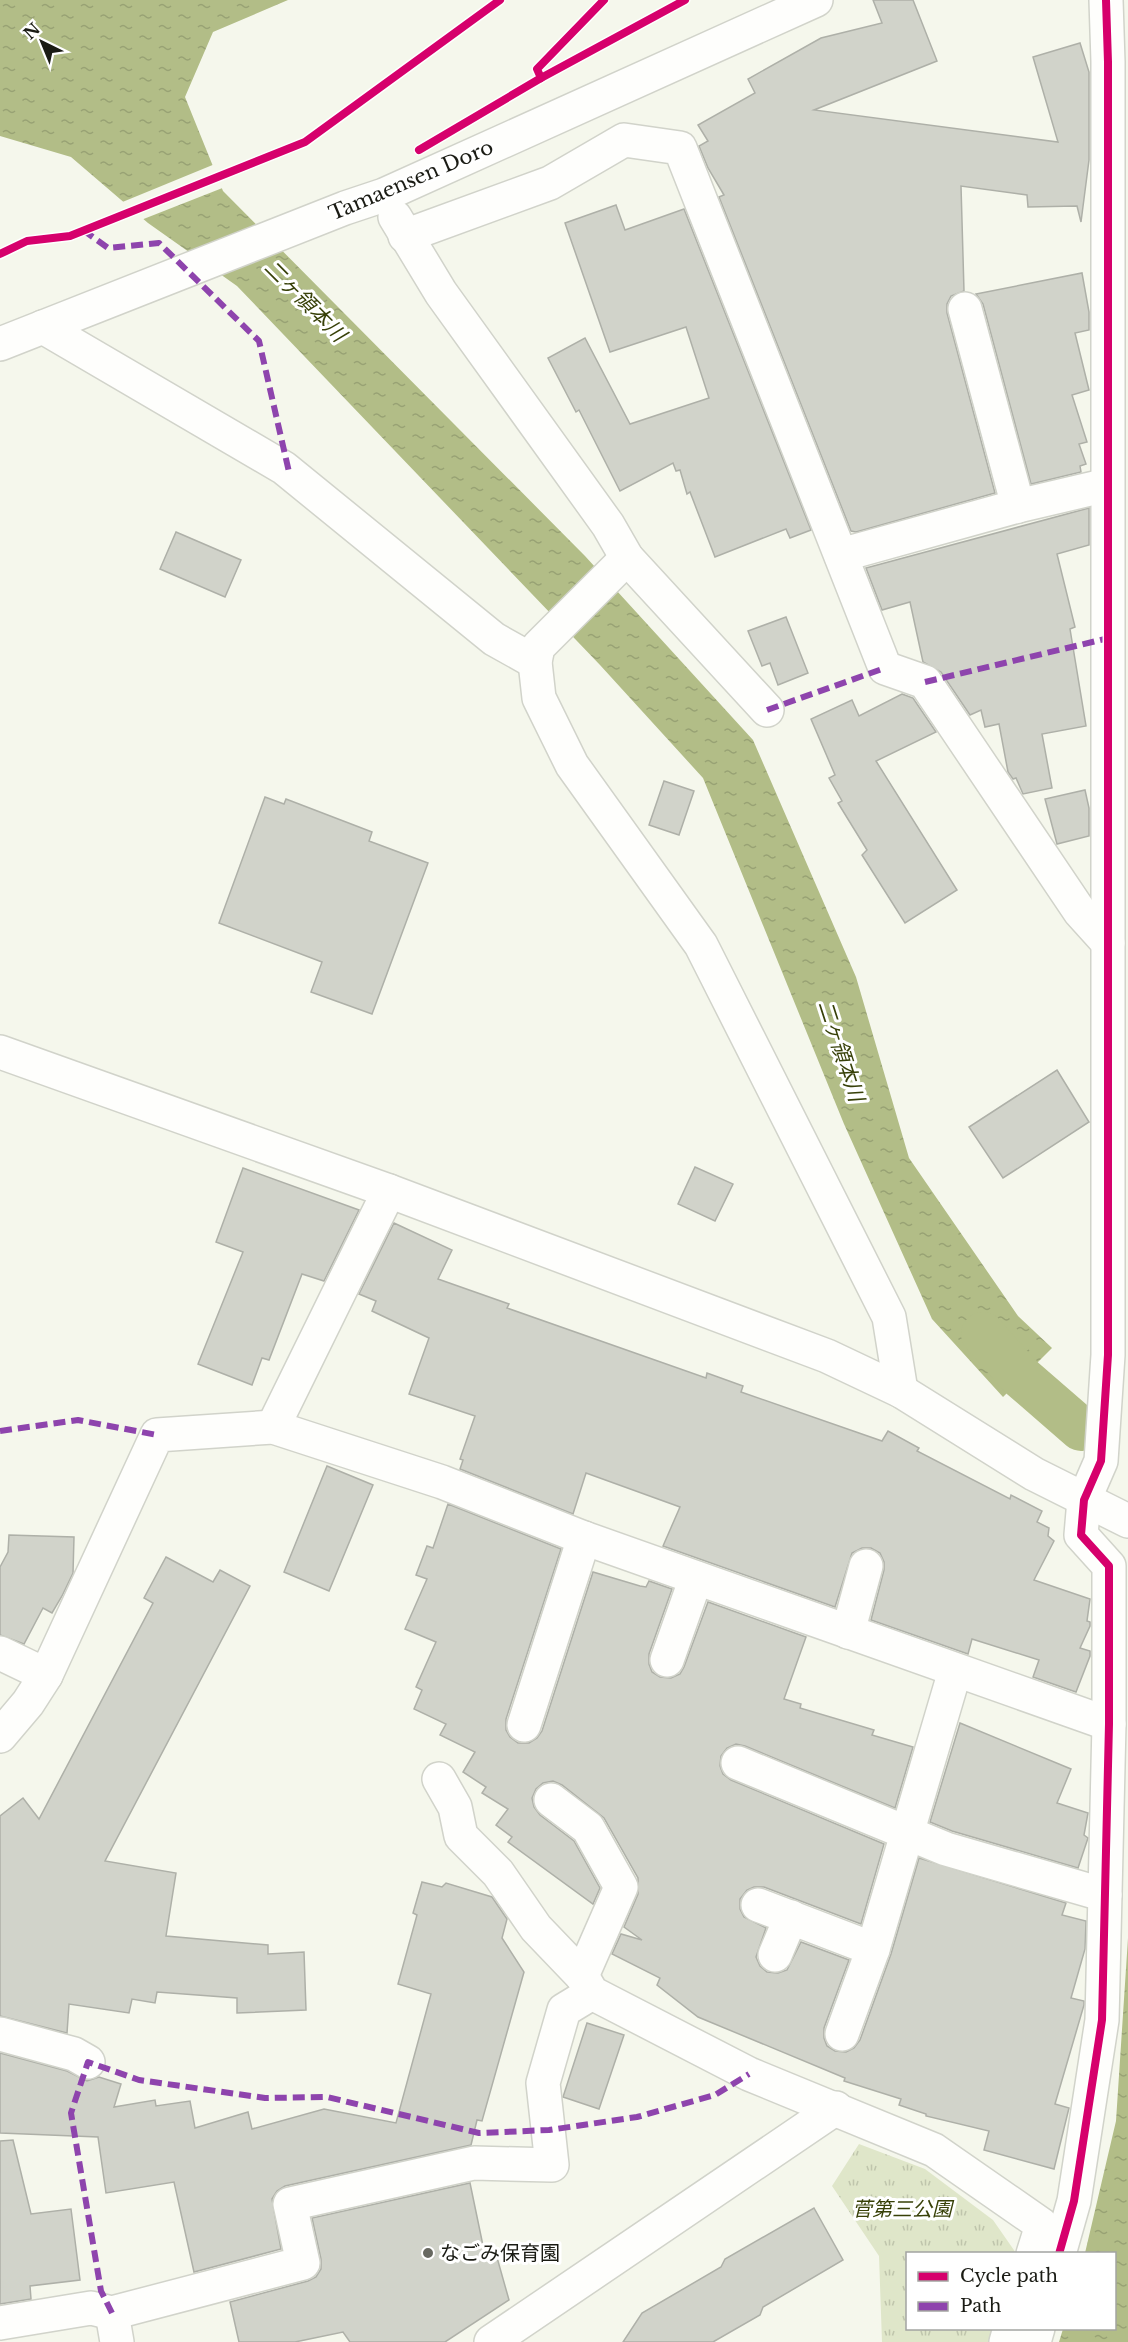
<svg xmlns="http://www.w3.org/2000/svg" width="1128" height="2342" viewBox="0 0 1128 2342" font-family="'Libre Baskerville','Noto Sans JP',serif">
<defs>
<pattern id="grass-tufts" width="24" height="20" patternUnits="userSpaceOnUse" patternTransform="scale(1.5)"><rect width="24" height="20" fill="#dfe6c9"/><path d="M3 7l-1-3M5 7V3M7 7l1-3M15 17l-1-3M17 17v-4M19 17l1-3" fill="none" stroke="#bfc5ac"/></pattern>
<pattern id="water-ripples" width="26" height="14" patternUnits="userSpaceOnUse" patternTransform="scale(1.5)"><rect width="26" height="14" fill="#b2bd87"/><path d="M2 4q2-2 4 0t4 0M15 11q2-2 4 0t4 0" fill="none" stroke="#98a274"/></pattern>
</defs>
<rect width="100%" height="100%" fill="#f5f7ec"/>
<!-- grass -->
<polygon fill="url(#grass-tufts)" points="859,2144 925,2169 993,2220 1016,2253 908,2254 908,2328 993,2329 989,2342 882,2342 879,2256 832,2186"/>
<!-- water -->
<g fill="url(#water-ripples)">
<polygon points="0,0 288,0 213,32 185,97 223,191 585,556 753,740 856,977 909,1158 1018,1316 1052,1348 1003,1397 932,1319 844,1124 703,778 600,665 237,286 148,223 71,157 0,136"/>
<polygon points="1128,1938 1128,2342 1059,2342 1063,2329 1114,2328 1114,2254 1085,2253 1116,2121"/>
</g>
<!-- pier -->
<polygon fill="#f5f7ec" points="215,164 225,187 141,220 120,203"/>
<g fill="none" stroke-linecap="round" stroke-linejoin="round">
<!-- canal -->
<polyline stroke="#b2bd87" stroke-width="44" points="983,1334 1021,1377 1081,1429"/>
</g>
<!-- building -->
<g fill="#d1d3ca" stroke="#aeb0a8" stroke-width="1.5">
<polygon points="873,0 913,0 937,61 814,110 1058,142 1033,57 1080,43 1089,72 1089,160 1081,222 1077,206 1028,207 1027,195 961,186 964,291 951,296 947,304 947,313 995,493 856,532 851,531 719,197 724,195 708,168 699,146 708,141 698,125 755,93 748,79 821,38 882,23"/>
<polygon points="616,205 625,230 684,209 811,530 790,538 786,529 715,557 690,492 687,494 680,470 676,471 673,463 620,491 579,410 576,412 548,358 585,338 630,424 709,398 686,327 610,352 565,223"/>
<polygon points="1082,273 1089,312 1089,330 1075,333 1089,390 1072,395 1087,442 1079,444 1086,464 1080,466 1081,472 1031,484 983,304 976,294"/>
<polygon points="1089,508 1089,545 1057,554 1075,627 1070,629 1086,726 1042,734 1052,788 1023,794 1016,778 1013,779 1008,772 999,724 985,727 981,710 970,715 941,672 923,662 910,602 882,610 866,568"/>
<polygon points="176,532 241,560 225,597 160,569"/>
<polygon points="786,617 808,673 778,685 770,663 762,666 748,631"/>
<polygon points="902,694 913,698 936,732 876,761 957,890 905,923 862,855 867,850 838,803 842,801 829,778 835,775 811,719 852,700 859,716"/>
<polygon points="664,781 694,791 679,835 649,825"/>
<polygon points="1085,790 1089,808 1089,836 1057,844 1045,799"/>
<polygon points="265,797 284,804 286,799 372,832 369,841 428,863 372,1014 311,992 322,962 219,923"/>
<polygon points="1057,1070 1089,1122 1003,1178 969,1127"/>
<polygon points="695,1167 733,1184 715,1221 678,1204"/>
<polygon points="243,1168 359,1210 324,1281 302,1274 269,1360 262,1358 252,1385 198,1364 243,1252 216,1242"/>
<polygon points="394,1223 452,1250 438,1279 509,1304 507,1308 706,1378 707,1373 743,1386 741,1392 882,1441 888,1431 919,1448 917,1451 1010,1499 1011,1495 1042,1511 1037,1522 1049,1528 1048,1536 1054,1541 1034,1580 1090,1599 1087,1621 1090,1622 1090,1626 1080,1648 1090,1651 1090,1656 1076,1692 1033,1677 1039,1660 972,1639 968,1654 871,1620 884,1570 884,1562 880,1553 871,1548 862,1548 852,1553 835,1607 663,1546 680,1507 586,1473 573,1514 460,1469 463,1460 460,1459 475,1416 409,1394 429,1338 372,1311 376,1301 359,1294"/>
<polygon points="327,1466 373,1485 329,1591 284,1572"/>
<polygon points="448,1504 561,1549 506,1719 506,1730 510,1737 518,1743 529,1743 537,1738 542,1731 593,1572 640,1586 646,1587 649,1581 672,1589 649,1654 649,1664 652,1672 660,1677 671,1678 680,1674 684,1667 708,1602 806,1637 784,1699 801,1704 800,1708 874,1730 872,1735 913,1747 895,1808 745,1746 736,1744 727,1748 721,1756 720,1766 723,1774 731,1780 884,1844 861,1924 764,1887 754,1887 747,1890 740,1899 740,1909 744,1917 766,1928 756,1957 760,1966 767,1972 778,1973 787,1970 801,1942 849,1960 824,2028 824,2038 827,2046 835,2051 846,2052 854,2048 860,2040 891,1954 919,1858 1066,1903 1062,1915 1086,1921 1085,1949 1071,1998 1084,2001 1084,2005 1055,2104 1069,2108 1054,2169 984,2150 989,2131 926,2116 926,2114 899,2105 901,2099 844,2081 845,2078 698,2017 657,1985 660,1978 612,1954 621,1934 642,1940 624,1927 638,1894 638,1878 604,1818 562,1785 553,1781 543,1783 536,1789 532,1798 534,1807 540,1815 574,1841 600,1888 593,1904 508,1842 512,1837 496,1825 508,1809 482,1793 486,1787 463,1772 475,1752 440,1735 446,1724 414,1709 422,1690 416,1687 436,1642 405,1629 427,1579 416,1575 427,1546 433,1548"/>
<polygon points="9,1535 74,1537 73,1573 62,1596 52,1613 43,1608 24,1644 0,1635 0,1567 8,1552"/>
<polygon points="166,1557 213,1582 220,1570 250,1586 105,1861 176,1873 166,1936 268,1945 268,1954 304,1952 306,2010 237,2013 237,1998 157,1992 155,2003 132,1999 129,2013 69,2004 67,2033 0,2016 0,1816 23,1798 39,1819 153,1603 144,1598"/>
<polygon points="960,1723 1071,1769 1057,1803 1088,1813 1084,1835 1088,1838 1078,1868 952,1831 930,1822"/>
<polygon points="422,1882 442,1887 446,1883 492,1897 507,1919 502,1938 524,1972 482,2121 477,2120 471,2145 285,2186 277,2191 272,2199 281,2249 194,2272 174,2182 106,2193 98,2137 0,2133 0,2053 67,2071 87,2081 99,2077 121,2084 114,2107 155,2100 156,2106 190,2101 195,2128 248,2112 252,2129 324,2109 396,2123 431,1994 398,1984 417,1915 413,1913"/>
<polygon points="587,2023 624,2035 599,2109 563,2097"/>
<polygon points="13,2140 31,2214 71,2209 80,2280 30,2286 31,2299 0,2304 0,2141"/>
<polygon points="470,2183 486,2260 496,2254 509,2300 445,2342 350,2342 343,2332 295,2342 239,2342 230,2302 308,2281 316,2277 321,2269 321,2259 312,2218"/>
<polygon points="814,2208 843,2260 763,2307 760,2315 713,2342 623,2342 642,2313 721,2267 725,2259"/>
</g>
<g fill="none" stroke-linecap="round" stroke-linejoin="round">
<!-- minor casing -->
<g stroke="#d1d3ca" stroke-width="36">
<g id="minor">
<polyline points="395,217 441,293 608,525 627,558 767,710"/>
<polyline points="405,236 550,183 624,140 680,148 885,668 925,682 1080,912 1108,943"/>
<polyline points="965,309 1018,506"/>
<polyline points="43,327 284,468 494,639 535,662"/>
<polyline points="0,344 345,208 384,195 816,0"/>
<polyline points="841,555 1018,506 1107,485"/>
<polyline points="627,558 538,647 535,662 539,698 572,765 701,945 889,1317 901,1391"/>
<polyline points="0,1052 389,1191 827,1356 901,1391 1034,1474 1128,1521"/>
<polyline points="273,1427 389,1191"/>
<polyline points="848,1632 866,1566"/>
<polyline points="0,1653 46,1675"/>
<polyline points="667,1660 696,1578"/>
<polyline points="524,1725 584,1538"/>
<polyline points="0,1736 28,1703 46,1675 157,1435 273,1427 442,1482 584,1538 1109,1724"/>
<polyline points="738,1763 946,1849 1105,1895"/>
<polyline points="439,1779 455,1807 461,1836 498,1873 536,1928 582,1976 592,1993 749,2074 934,2150 1042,2225 1033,2254"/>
<polyline points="551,1800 588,1828 621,1887 582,1976"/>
<polyline points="758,1905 873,1949"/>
<polyline points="775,1955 791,1917"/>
<polyline points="0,2034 74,2054 88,2062"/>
<polyline points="842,2034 873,1949 955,1671"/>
<polyline points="1059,2254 1074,2201 1102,2020 1109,1724 1109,1566 1081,1535 1084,1500 1101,1461 1108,1355 1108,62 1106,0"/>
<polyline points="112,2313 117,2342"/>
<polyline points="0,2323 91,2308 112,2313 303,2263 290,2204 474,2163 552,2165 543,2083 564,2010 592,1993"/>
<polyline points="491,2342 836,2108"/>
<polyline points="1006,2342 1010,2328"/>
<polyline points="1034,2342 1038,2328"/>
</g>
</g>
<!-- minor -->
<use href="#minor" stroke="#fefefc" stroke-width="33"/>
<!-- quiet -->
<g stroke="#8e44ad" stroke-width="6" stroke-dasharray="12 6" stroke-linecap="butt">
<polyline points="83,230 108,248 159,243 259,341 289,472"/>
<polyline points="925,682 1109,638"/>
<polyline points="767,710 885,668"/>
<polyline points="0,1431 78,1420 157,1435"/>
<polyline points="112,2313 101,2291 71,2113 88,2062 139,2080 265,2098 327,2097 479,2133 549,2130 637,2117 715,2095 749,2074"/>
</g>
<!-- cycleway casing -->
<g stroke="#fff" stroke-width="11">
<g id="cycleway">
<polyline points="541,78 537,69 604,0"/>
<polyline points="419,150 541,78 685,0"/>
<polyline points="0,254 27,241 70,236 305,142 500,0"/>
<polyline points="1059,2254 1074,2201 1102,2020 1109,1724 1109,1566 1081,1535 1084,1500 1101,1461 1108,1355 1108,62 1106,0"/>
</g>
</g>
<!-- cycleway -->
<use href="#cycleway" stroke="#d6006c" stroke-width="8"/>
</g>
<!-- markers -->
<circle fill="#676860" stroke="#fff" stroke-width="2" cx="428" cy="2253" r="6"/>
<g text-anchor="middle" stroke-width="6" stroke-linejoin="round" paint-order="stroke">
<!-- street labels -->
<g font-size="20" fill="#1a1b14" stroke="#fff">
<text transform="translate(411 180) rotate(-23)" y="7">Tamaensen Doro</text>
</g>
<!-- park labels -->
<g font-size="20" font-style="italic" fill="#374007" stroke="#fff">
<text x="902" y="2216">菅第三公園</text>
</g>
<!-- poi labels -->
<g font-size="20" fill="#1a1b14" stroke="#fff" text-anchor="start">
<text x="440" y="2260">なごみ保育園</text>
</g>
<!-- water labels -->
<g font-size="21" font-style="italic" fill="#384109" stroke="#fff">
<text transform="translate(305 301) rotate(45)" y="7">二ヶ領本川</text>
<text transform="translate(841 1051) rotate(72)" y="7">二ヶ領本川</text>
</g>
</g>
<!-- legend -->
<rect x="906" y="2252" width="210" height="78" fill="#ffffff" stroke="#a3a4a1" stroke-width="1.5"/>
<rect x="918" y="2272" width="30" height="9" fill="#d6006c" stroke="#a3a4a1" stroke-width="1.5"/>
<text x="960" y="2282" font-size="18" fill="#1a1b14">Cycle path</text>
<rect x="918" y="2302" width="30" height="9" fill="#8e44ad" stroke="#a3a4a1" stroke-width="1.5"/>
<text x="960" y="2312" font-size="18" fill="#1a1b14">Path</text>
<!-- north arrow -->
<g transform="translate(42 42) rotate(317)" stroke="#ffffff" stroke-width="4.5" paint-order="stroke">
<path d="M0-4.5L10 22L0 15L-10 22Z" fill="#1a1b14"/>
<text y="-9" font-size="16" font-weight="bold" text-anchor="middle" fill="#1a1b14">N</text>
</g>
</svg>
